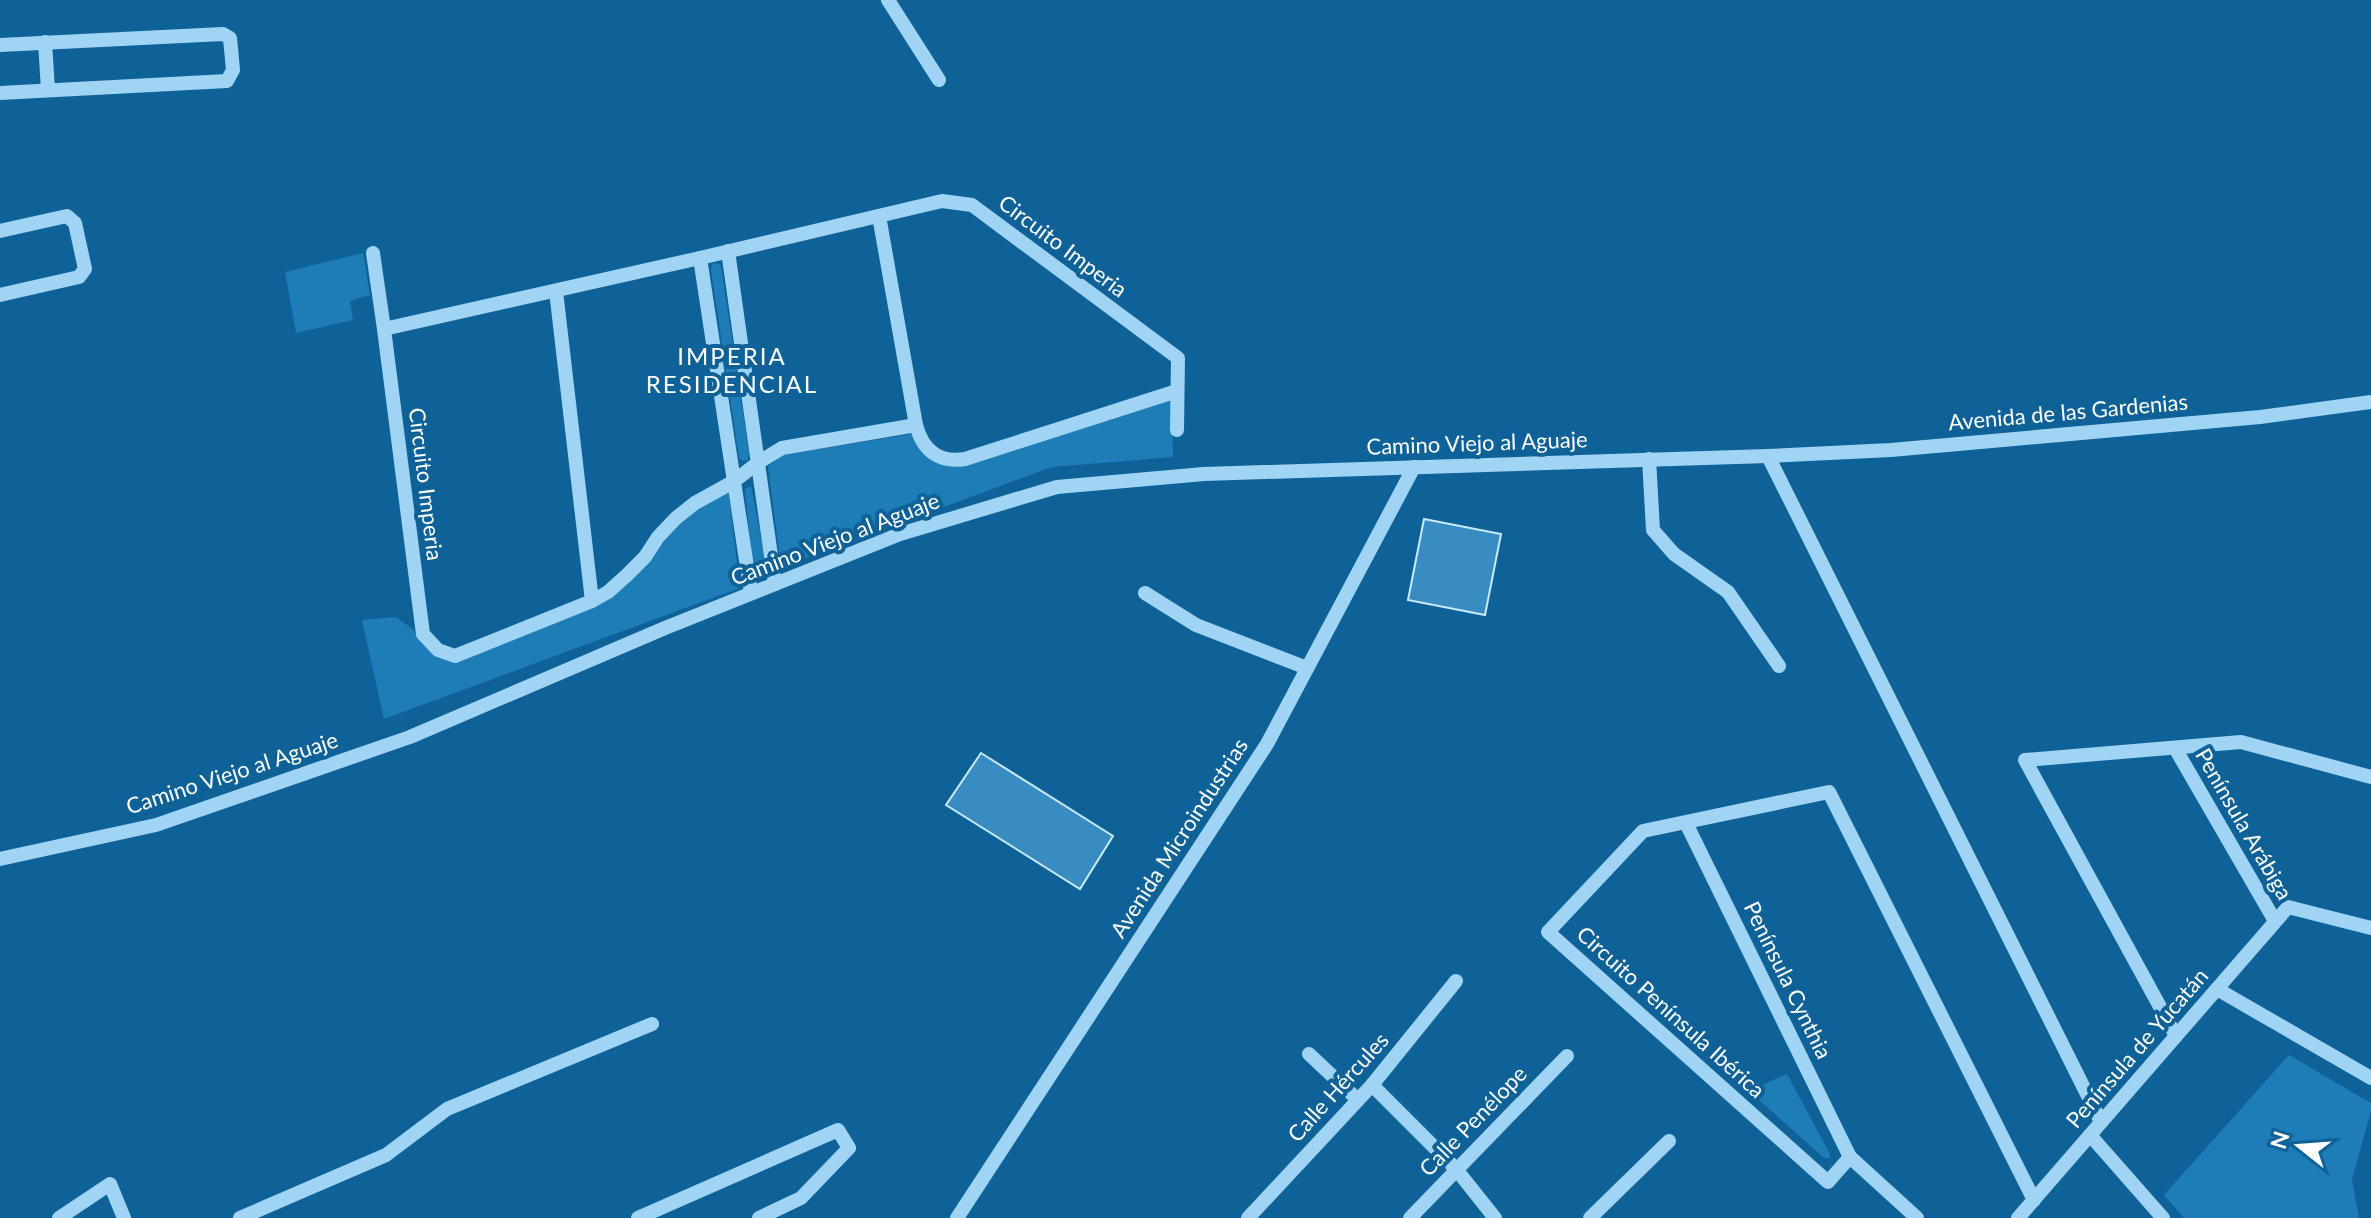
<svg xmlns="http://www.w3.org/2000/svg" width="2371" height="1218" viewBox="0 0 2371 1218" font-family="Lato,sans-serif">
<rect width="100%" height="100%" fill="#0f6298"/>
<!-- green -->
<g fill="#1e7cb6">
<polygon points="363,253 370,295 350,301 353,320 296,333 285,272"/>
<polygon points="717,263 721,266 749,453 748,460 743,461 739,458 711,270 712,264"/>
<polygon points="1172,398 1173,457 1052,467 781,567 768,466 783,455 911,434 924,454 947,465"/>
<polygon points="751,486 767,568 765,574 757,577 753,571 745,489"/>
<polygon points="728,489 740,588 384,719 362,620 396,617 455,660 592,606 678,521"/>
<polygon points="2289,1055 2371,1103 2371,1111 2352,1179 2359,1218 2184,1218 2164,1195"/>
<polygon points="1787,1074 1830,1154 1830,1158 1824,1158 1749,1091"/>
</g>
<!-- building -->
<g fill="#388cc1" stroke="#c8eafe" stroke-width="2">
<polygon points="1424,519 1501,534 1485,615 1408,600"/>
<polygon points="981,753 1113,836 1080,889 946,805"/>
</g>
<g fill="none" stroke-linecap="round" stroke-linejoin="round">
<!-- minor -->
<g stroke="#a0d4f4" stroke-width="14">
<polyline points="888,0 939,80"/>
<polyline points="45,42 48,90"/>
<polyline points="0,45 223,34 230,38 233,70 227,81 0,93"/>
<polyline points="879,216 916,425"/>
<polyline points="0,231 67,216 75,223 85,269 79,277 0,295"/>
<polyline points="728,251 775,584"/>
<polyline points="373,253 384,329"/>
<polyline points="700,258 751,593"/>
<polyline points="556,291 592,601"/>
<path d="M1177 430 1178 358 972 205 942 201 700 258 384 329 423 634 438 650 455 656 592 601 608 592 627 575 645 557 658 537 676 518 695 503 733 482 759 462 782 448 916 425C923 451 939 463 965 459L1177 391"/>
<polyline points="1768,456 2101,1122"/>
<polyline points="1649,459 1653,530 1674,554 1728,592 1779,666"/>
<polyline points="1145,593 1196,625 1307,668"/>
<polyline points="2175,748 2275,921"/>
<polyline points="1686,823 1850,1157"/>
<polyline points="0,859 156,825 410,737 665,628 900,534 1057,487 1204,474 1768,456 1891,450 2260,417 2371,402"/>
<polyline points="2217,989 2371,1078"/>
<polyline points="2176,1036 2025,760 2241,742 2371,777"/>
<polyline points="1309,1054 1358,1100"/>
<polyline points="1372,1085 1456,1169 1495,1218"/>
<polyline points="2090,1135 2163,1218"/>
<polyline points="59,1218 110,1184 124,1218"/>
<polyline points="240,1218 386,1155 447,1109 652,1024"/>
<polyline points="638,1218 838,1130 849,1148 801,1198 759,1218"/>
<polyline points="957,1218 1267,744 1414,467"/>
<polyline points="1248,1218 1372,1085 1456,981"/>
<polyline points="1410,1218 1567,1056"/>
<polyline points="1590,1218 1669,1141"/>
<polyline points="1917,1218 1850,1157 1828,1182 1548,932 1643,831 1829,792 2034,1200"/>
<polyline points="2018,1218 2288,907 2371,928"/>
</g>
</g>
<g text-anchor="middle" stroke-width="8" stroke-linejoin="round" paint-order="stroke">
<!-- street labels -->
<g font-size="22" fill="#fff" stroke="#0f6298">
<text transform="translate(1063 246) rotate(37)" y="8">Circuito Imperia</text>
<text transform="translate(2068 412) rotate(-5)" y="8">Avenida de las Gardenias</text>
<text transform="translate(1477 443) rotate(-2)" y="8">Camino Viejo al Aguaje</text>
<text transform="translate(426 484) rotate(83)" y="8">Circuito Imperia</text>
<text transform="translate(835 539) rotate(-21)" y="8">Camino Viejo al Aguaje</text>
<text transform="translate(232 773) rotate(-18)" y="8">Camino Viejo al Aguaje</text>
<text transform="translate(2244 824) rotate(60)" y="8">Península Arábiga</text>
<text transform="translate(1179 838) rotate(-57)" y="8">Avenida Microindustrias</text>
<text transform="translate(1788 980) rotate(64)" y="8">Península Cynthia</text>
<text transform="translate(1671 1012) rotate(42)" y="8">Circuito Península Ibérica</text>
<text transform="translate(2137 1048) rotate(-49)" y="8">Península de Yucatán</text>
<text transform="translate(1338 1087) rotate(-48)" y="8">Calle Hércules</text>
<text transform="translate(1473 1121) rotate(-46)" y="8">Calle Penélope</text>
</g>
<!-- neighbourhood labels -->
<g font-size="24" letter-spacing="2" fill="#fff" stroke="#0f6298">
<text x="732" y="365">IMPERIA<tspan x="732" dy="28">RESIDENCIAL</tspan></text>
</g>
</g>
<!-- north arrow -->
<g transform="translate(2299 1146) rotate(287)" stroke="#0f6298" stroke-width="6" paint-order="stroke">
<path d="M0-6L14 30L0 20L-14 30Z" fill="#ffffff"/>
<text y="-12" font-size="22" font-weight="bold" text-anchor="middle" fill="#ffffff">N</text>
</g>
</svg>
